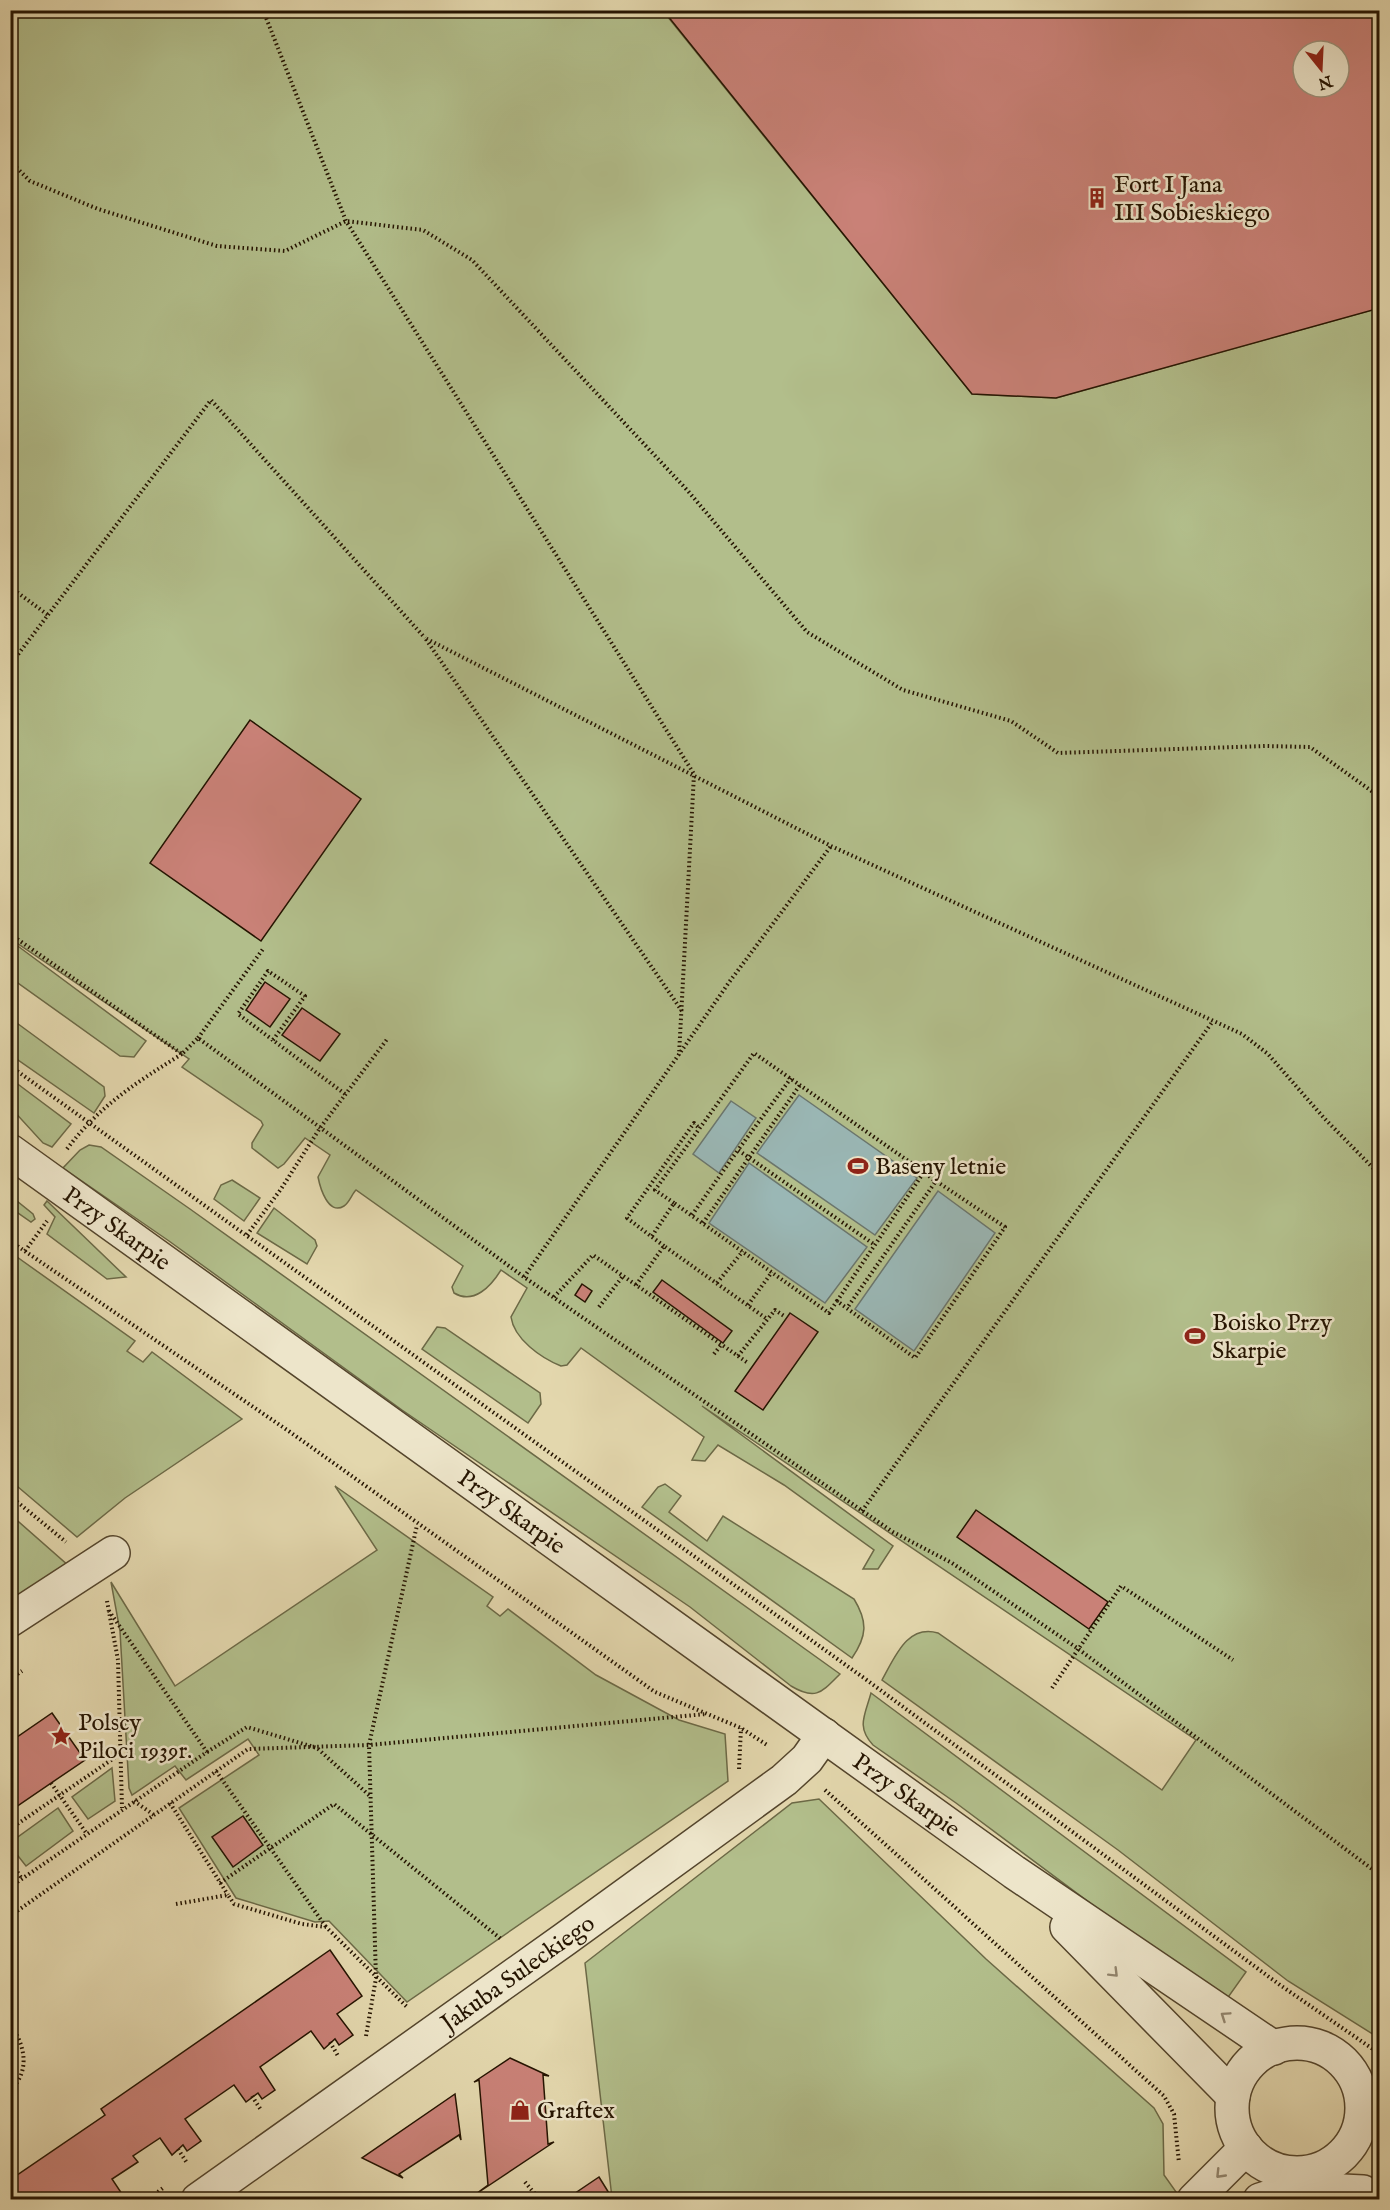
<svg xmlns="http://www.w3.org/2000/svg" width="1390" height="2210" viewBox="0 0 1390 2210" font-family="'IM FELL English',serif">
<rect width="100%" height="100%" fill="#e3d7ad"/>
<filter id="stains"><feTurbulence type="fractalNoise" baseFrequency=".00333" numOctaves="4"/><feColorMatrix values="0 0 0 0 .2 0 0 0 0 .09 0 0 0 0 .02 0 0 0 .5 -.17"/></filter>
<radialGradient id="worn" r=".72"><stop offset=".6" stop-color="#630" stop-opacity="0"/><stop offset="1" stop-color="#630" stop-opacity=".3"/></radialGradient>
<!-- green -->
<g fill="#b2be8b" stroke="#6c6946" stroke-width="1.5">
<path d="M11 11H663L972 394 1056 398 1379 308V2038L1288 1981 1118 1850 882 1680C895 1657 907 1624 938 1633L1162 1790 1196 1740 702 1406 893 1546 878 1569H863L874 1550 784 1485 718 1445 705 1461 692 1460 704 1437 581 1348 567 1365 561 1366C541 1358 514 1339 511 1317L527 1288 501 1270C491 1286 474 1305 454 1293L452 1287 463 1266 356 1190C352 1194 349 1203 344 1206 328 1216 320 1187 318 1177L330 1155 305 1138 284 1164 278 1168 252 1148V1143L263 1125 261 1121 182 1067 189 1059 11 939Z"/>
<polygon points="11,941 146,1041 134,1057 120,1056 11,978"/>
<polygon points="10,1018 104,1087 105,1096 94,1113 11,1055"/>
<polygon points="11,1079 71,1124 52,1147 43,1143 11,1108"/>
<path d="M89 1145 101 1147 190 1209 840 1674C822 1692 816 1701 791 1686L690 1607 402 1410 169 1241 63 1168 80 1150Z"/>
<polygon points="11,1177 17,1183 12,1197 33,1214 35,1219 31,1222 11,1208"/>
<polygon points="232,1180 260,1198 244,1221 214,1199 221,1185"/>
<polygon points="47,1201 126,1277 107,1279 47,1234 55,1217 44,1205"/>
<polygon points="274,1208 315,1240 317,1246 307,1264 257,1233"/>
<polygon points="10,1252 135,1341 127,1351 143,1362 152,1352 242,1419 125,1498 77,1537 11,1481"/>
<polygon points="437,1327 445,1328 540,1393 541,1404 528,1423 422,1349"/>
<path d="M665 1484 681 1496 669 1512 707 1541 723 1516 854 1599C868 1622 867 1636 852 1658L642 1507 658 1487Z"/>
<polygon points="335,1486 493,1597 487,1606 500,1616 508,1609 596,1675 679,1720 725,1734 728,1781 407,2002 329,1921 315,1922 236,1898 179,1808 259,1755 248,1739 186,1780 175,1766 132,1795 129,1788 120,1631 111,1582 175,1686 377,1550"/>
<polygon points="11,1515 70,1567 11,1606"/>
<path d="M871 1693 1246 1972 1224 2003 956 1803 873 1745C856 1727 865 1715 871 1693Z"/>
<polygon points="112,1768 115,1801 88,1819 72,1797"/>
<polygon points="819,1799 986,1959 1154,2108 1163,2124 1164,2175 1179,2196 1174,2200 610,2199 612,2198 585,1963 792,1803"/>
<polygon points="58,1808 73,1831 26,1866 11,1847 11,1842"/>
</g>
<!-- water -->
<g fill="#9ab7b5" stroke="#6b766d" stroke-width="1.5">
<polygon points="799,1095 917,1178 875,1235 757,1153"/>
<polygon points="731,1101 756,1118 719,1173 693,1154"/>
<polygon points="749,1163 867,1247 825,1303 709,1223"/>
<polygon points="938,1191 995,1233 914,1351 855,1309"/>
</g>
<!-- building -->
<g fill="#c98177" stroke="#251401" stroke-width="1.5" fill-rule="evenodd">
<path d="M663 10H1380V308L1056 398 972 394ZM1303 51H1339V87H1303Z"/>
<polygon points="250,720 361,799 261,941 150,863"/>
<polygon points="265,982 290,999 270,1027 246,1010"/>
<polygon points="302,1008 340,1034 320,1061 282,1035"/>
<polygon points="662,1280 732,1331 723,1343 653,1292"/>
<polygon points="582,1284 592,1291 585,1302 575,1295"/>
<polygon points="790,1313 818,1332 763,1410 735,1391"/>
<polygon points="976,1510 1108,1602 1089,1629 957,1537"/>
<polygon points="52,1713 85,1760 10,1811 10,1742"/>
<polygon points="243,1816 263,1845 233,1867 212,1837"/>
<polygon points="330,1950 362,1996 337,2014 353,2035 339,2045 335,2039 324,2049 311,2031 260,2067 275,2090 262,2099 258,2093 246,2102 234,2085 185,2119 201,2141 187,2151 183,2145 172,2155 160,2138 133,2156 138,2162 112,2179 126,2200 88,2200 87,2197 83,2200 10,2200 10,2180 105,2115 101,2109"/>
<polygon points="510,2058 549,2076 543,2075 548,2144 554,2142 473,2196 488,2185 479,2080 474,2082"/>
<polygon points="455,2094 461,2140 459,2135 399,2174 403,2178 362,2158"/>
<polygon points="599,2177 612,2198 610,2200 565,2200"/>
</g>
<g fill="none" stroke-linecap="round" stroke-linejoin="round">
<!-- minor casing -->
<g stroke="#54452c" stroke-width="36">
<g id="minor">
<path id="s1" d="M10 1151 1014 1872 1274 2048"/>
<polyline points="10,1620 113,1553"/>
<polyline points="1067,1927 1233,2096"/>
<circle cx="1297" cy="2108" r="65"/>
<path id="s2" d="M198 2200 565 1939 784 1780 807 1759 824 1735"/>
<polyline points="1194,2200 1246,2148"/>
<path d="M1260 2200C1293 2189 1329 2190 1363 2192"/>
</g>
</g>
<!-- path -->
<g stroke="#251401" stroke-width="4" stroke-dasharray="1.5 3" stroke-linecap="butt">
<polyline points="263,10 346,221 694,774 679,1055"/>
<polyline points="10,161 30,181 98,209 217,246 285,251 346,221 423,230 472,260 688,491 807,632 903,690 1011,721 1058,753 1266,746 1310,747 1380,797"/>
<polyline points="10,587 48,615"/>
<polyline points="10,665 211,400 425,638"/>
<polyline points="10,934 182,1054 198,1038 524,1277 893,1532 952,1563 1077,1648 1380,1875"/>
<polyline points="682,1011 425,638 831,846 1242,1034 1268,1054 1324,1118 1380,1175"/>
<polyline points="198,1038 263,949"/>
<polyline points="273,1040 305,996 268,971 238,1014 345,1094"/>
<polyline points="10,1066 864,1678 1280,1985 1380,2054"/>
<polyline points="791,1078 738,1150 875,1245"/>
<path d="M67 1149C99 1106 137 1082 182 1054"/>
<polyline points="674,1203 655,1190 754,1053 924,1172"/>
<polyline points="692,1215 738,1150"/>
<polyline points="703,1223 800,1085"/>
<polyline points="247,1235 281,1189 320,1128 388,1038"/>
<polyline points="652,1236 674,1203 829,1313 837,1301 915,1358 1005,1227 936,1181 847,1308"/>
<polyline points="10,1241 290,1432 655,1692 741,1728 767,1745"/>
<polyline points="664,1246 627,1218 694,1123 699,1128"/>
<polyline points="25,1251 47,1221"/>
<polyline points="524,1277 730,981 831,846"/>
<polyline points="717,1283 743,1251"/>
<polyline points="636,1285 664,1246 767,1319"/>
<polyline points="554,1297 593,1255 748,1363"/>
<polyline points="837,1301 924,1172 935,1181"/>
<polyline points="748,1305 772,1272"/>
<polyline points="599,1307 623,1276"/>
<polyline points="714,1354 721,1345"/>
<polyline points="738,1356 775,1310 784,1316"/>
<polyline points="10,1496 66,1542"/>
<polyline points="862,1511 1213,1021"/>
<polyline points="107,1601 118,1660 122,1808"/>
<polyline points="10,1679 22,1671"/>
<polyline points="1052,1688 1121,1586 1233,1660"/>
<polyline points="207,1752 247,1727 317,1748 370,1796"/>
<polyline points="739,1769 741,1728"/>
<polyline points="216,1771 326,1927"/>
<polyline points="51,1783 87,1834"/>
<polyline points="825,1790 1164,2096 1174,2114 1179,2163"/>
<polyline points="134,1801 154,1815"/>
<polyline points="170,1803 228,1895"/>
<polyline points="10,1829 120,1754"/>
<polyline points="10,1861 22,1879"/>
<polyline points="220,1883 334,1804 501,1939"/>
<polyline points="10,1887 207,1752 109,1611"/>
<polyline points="176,1904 228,1895 234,1904 302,1924 326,1927 407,2007"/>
<polyline points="10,1916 248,1749 369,1745 706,1714"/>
<path d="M10 2023C25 2046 31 2070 10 2091"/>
<polyline points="366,2036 376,1978 369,1745 417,1525"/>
<polyline points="330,2042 338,2056"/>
<polyline points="252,2096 261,2110"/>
<polyline points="178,2149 187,2163"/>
<polyline points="525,2182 540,2200"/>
<polyline points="147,2200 163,2188"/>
</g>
<!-- minor -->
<use href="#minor" stroke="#ede5ca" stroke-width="33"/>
</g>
<!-- one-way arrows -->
<defs><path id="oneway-chevron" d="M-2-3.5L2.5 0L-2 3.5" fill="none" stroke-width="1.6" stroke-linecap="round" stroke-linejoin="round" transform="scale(1.5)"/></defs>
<g stroke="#938770">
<use href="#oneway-chevron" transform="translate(1114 1973) rotate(45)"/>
<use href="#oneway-chevron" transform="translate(1225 2016) rotate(-146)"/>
<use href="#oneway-chevron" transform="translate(1220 2174) rotate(134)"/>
</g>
<!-- icons -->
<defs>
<g id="building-bare" transform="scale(1.62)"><path d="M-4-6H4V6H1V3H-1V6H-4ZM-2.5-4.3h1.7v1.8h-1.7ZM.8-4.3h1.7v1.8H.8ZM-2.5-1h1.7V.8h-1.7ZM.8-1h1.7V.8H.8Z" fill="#8f2418" stroke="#ede5ca" stroke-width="2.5" paint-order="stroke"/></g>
<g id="stadium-bare" transform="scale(1.62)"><path d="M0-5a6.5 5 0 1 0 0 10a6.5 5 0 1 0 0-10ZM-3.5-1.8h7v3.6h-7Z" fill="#8f2418" stroke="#ede5ca" stroke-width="2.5" paint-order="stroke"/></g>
<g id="sight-bare" transform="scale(1.62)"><path d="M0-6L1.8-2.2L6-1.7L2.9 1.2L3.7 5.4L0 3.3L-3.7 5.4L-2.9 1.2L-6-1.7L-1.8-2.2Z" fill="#8f2418" stroke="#ede5ca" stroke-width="2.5" paint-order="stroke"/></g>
<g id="shop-bare" transform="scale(1.62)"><path d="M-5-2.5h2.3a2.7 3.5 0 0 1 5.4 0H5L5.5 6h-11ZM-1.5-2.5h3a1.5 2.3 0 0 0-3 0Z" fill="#8f2418" stroke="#ede5ca" stroke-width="2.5" paint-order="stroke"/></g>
</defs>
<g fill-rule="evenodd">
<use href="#building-bare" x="1097" y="198"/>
<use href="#stadium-bare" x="858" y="1166"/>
<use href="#stadium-bare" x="1195" y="1336"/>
<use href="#sight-bare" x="61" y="1736"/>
<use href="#shop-bare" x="520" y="2110"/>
</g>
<g text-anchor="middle" stroke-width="5" stroke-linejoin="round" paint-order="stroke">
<!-- poi labels -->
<g font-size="24" fill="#251401" stroke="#ede5ca" text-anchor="start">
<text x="1114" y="192">Fort I Jana<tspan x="1114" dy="28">III Sobieskiego</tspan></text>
<text x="875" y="1174">Baseny letnie</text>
<text x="1212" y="1330">Boisko Przy<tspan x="1212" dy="28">Skarpie</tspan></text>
<text x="78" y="1730">Polscy<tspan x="78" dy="28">Piloci 1939r.</tspan></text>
<text x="537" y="2118">Graftex</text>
</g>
<!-- street labels -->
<g font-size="24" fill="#251401" stroke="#ede5ca">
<text dy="8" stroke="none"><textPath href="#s1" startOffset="132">Przy Skarpie</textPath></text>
<text dy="8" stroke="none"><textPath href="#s1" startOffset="618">Przy Skarpie</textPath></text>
<text dy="8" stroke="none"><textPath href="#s1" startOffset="1104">Przy Skarpie</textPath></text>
<text dy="8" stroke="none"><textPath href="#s2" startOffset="392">Jakuba Suleckiego</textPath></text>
</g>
</g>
<!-- margin -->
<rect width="1390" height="2210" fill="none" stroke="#e3d7ad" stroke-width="36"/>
<rect x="12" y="12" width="1366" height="2186" fill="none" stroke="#251401" stroke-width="3"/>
<rect x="18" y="18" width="1354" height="2174" fill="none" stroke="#251401" stroke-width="1.5"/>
<!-- north arrow -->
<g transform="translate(1321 69) rotate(162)"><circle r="28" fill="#ede5ca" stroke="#9d917a" stroke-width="1.5"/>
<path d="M0-4.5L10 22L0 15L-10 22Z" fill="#8f2418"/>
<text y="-9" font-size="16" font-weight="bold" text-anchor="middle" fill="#251401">N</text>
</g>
<rect width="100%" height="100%" filter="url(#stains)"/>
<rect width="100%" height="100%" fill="url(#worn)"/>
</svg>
